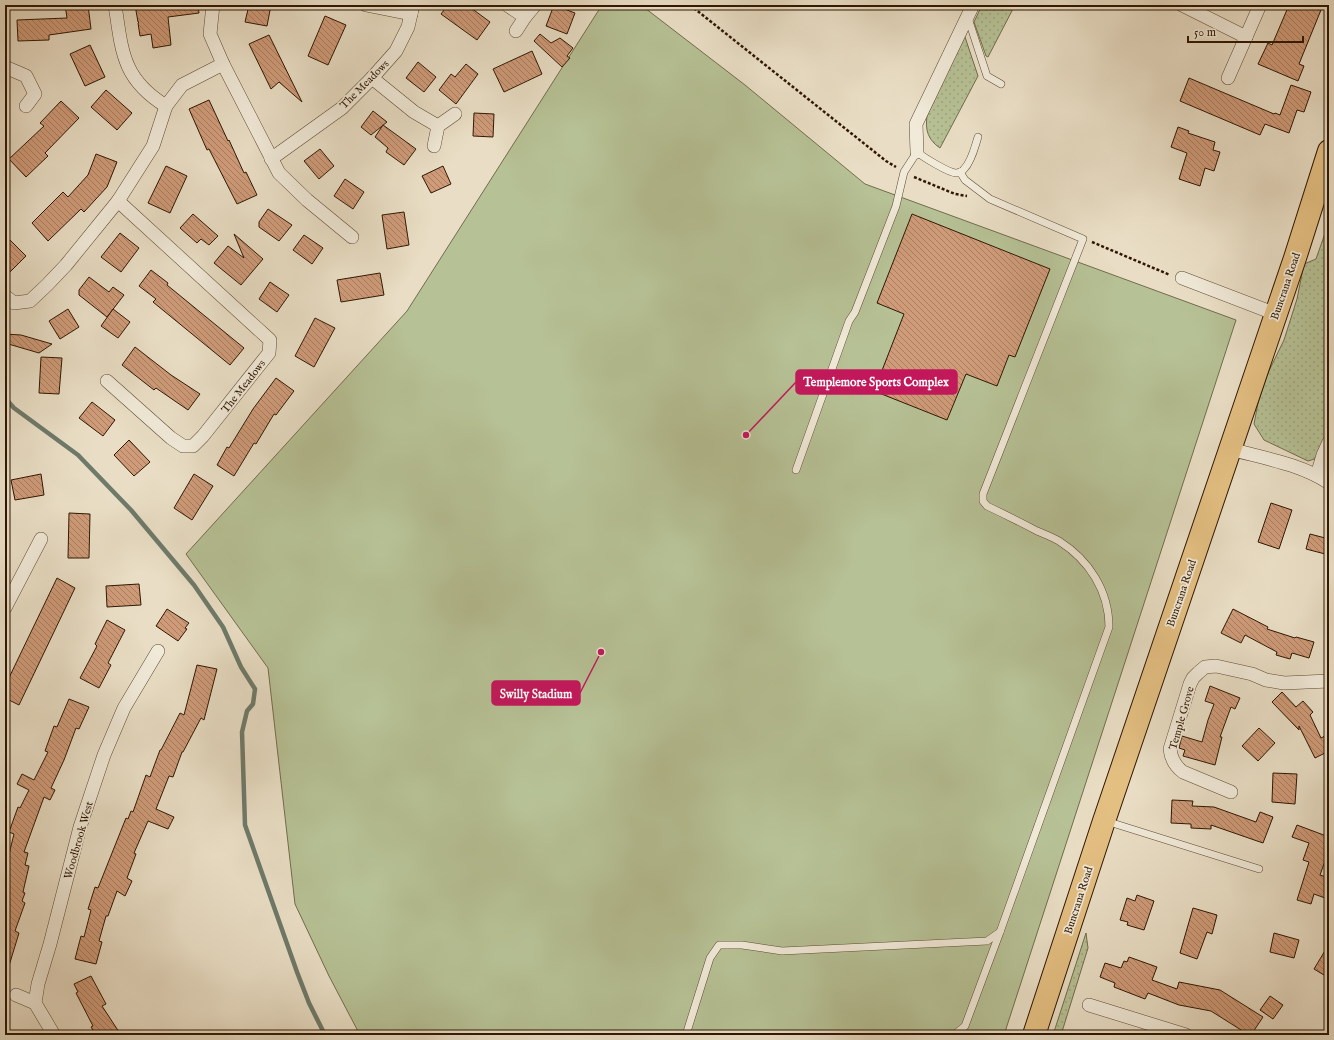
<svg xmlns="http://www.w3.org/2000/svg" width="1334" height="1040" viewBox="0 0 1334 1040" font-family="'IM FELL English',serif">
<defs>
<pattern id="grass-dots" width="8" height="8" patternUnits="userSpaceOnUse"><rect width="8" height="8" fill="#b6c195"/><path d="M2 2h.1M6 6h.1" fill="none" stroke="#9da57f" stroke-width="1.8" stroke-linecap="round"/></pattern>
<pattern id="building-back-hatch" width="6" height="6" patternUnits="userSpaceOnUse"><rect width="6" height="6" fill="#cf9b79"/><path d="M-1 5l2 2M0 0l6 6M5-1l2 2" fill="none" stroke="#a87d61"/></pattern>
</defs>
<rect width="100%" height="100%" fill="#e9dec5"/>
<filter id="stains"><feTurbulence type="fractalNoise" baseFrequency=".005" numOctaves="4"/><feColorMatrix values="0 0 0 0 .2 0 0 0 0 .09 0 0 0 0 .02 0 0 0 .5 -.17"/></filter>
<radialGradient id="worn" r=".72"><stop offset=".6" stop-color="#630" stop-opacity="0"/><stop offset="1" stop-color="#630" stop-opacity=".3"/></radialGradient>
<!-- grass -->
<g fill="url(#grass-dots)" stroke="#726c4c">
<polygon points="982,5 1015,5 988,57 986,56 974,22"/>
<path d="M964 34 978 76 940 148C928 140 925 130 927 116Z"/>
<polygon points="1329,222 1329,427 1321,446 1318,458 1308,461 1264,440 1254,424 1258,403 1267,375 1284,340 1297,299 1304,264 1316,259"/>
<polygon points="1086,933 1088,948 1061,1035 1053,1035"/>
</g>
<!-- pitch -->
<polygon fill="#b6c195" stroke="#726c4c" points="602,5 641,5 745,85 865,184 1236,320 1004,1035 360,1035 329,976 295,904 268,668 186,554 407,311"/>
<g fill="none" stroke-linecap="round" stroke-linejoin="round">
<!-- stream -->
<polyline stroke="#6e7a6a" stroke-width="4.5" points="5,398 14,408 78,455 131,510 194,585 223,627 241,667 255,689 253,704 247,711 242,732 245,825 297,972 309,1003 325,1035"/>
</g>
<!-- building -->
<g fill="url(#building-back-hatch)" stroke="#2f1702">
<polygon points="65,5 88,5 91,29 49,35 49,40 18,41 17,20 67,18"/>
<polygon points="135,5 198,5 199,13 168,17 171,45 153,48 151,34 140,36 138,23 139,22 138,22"/>
<polygon points="249,5 271,5 267,26 245,22"/>
<polygon points="448,5 467,5 490,22 477,40 441,14"/>
<polygon points="554,5 575,13 567,34 546,26"/>
<polygon points="1289,5 1323,5 1299,64 1304,66 1298,81 1258,64 1268,43 1272,45"/>
<polygon points="325,16 346,25 328,65 308,56"/>
<polygon points="540,34 551,43 560,38 573,48 567,56 570,58 562,67 534,41"/>
<polygon points="269,35 302,102 279,82 271,89 249,44"/>
<polygon points="90,45 105,77 85,86 70,54"/>
<polygon points="532,51 542,74 504,92 493,69"/>
<polygon points="418,62 436,77 424,92 406,78"/>
<polygon points="466,64 478,74 456,104 439,90 451,74 455,77"/>
<polygon points="1189,78 1274,114 1275,113 1280,115 1291,85 1311,92 1304,112 1297,110 1289,133 1265,124 1260,135 1180,101"/>
<polygon points="106,90 132,113 117,130 91,107"/>
<polygon points="209,100 228,141 229,140 244,173 246,172 257,195 237,204 209,149 207,150 189,109"/>
<polygon points="61,101 79,118 45,153 48,156 26,177 9,159 44,126 40,123"/>
<polygon points="373,111 387,122 371,135 361,127"/>
<polygon points="474,113 494,114 493,137 473,136"/>
<polygon points="383,125 416,149 404,165 386,152 388,148 375,137"/>
<polygon points="1178,127 1189,131 1188,133 1215,142 1213,150 1220,152 1214,171 1205,168 1200,186 1179,179 1187,153 1171,147"/>
<polygon points="320,149 334,166 319,179 304,161"/>
<polygon points="96,154 117,162 107,187 84,212 81,209 48,241 32,223 63,192 68,197 88,175"/>
<polygon points="166,166 187,176 170,213 148,203"/>
<polygon points="443,166 451,184 431,193 422,176"/>
<polygon points="345,179 364,192 353,209 334,196"/>
<polygon points="268,209 292,225 279,241 259,227 259,222"/>
<polygon points="404,212 409,245 387,249 382,215"/>
<polygon points="193,214 218,236 209,245 201,239 197,243 180,228"/>
<polygon points="912,214 1050,269 1015,357 1009,355 997,386 966,374 947,420 874,391 904,314 877,303"/>
<polygon points="120,233 139,248 121,272 101,257"/>
<polygon points="234,234 263,259 241,285 214,263 228,246 244,258"/>
<polygon points="5,235 26,256 5,277"/>
<polygon points="304,235 323,248 312,264 293,250"/>
<polygon points="151,270 168,283 167,285 244,348 230,365 153,302 156,299 139,286"/>
<polygon points="380,273 384,295 341,302 337,280"/>
<polygon points="89,277 109,292 113,287 124,295 107,317 79,295 79,290"/>
<polygon points="270,282 289,295 277,312 259,299"/>
<polygon points="68,309 79,327 60,339 49,321"/>
<polygon points="113,309 130,322 118,338 101,326"/>
<polygon points="315,318 335,328 314,367 295,356"/>
<polygon points="5,334 21,335 52,344 39,353 5,343"/>
<polygon points="135,347 171,375 200,394 188,410 156,388 154,390 122,365"/>
<polygon points="41,357 62,358 59,394 39,393"/>
<polygon points="276,378 294,391 276,415 274,414 256,444 254,443 234,476 217,465 227,447 229,448 253,409"/>
<polygon points="92,402 115,420 103,436 79,418"/>
<polygon points="129,440 150,462 134,476 114,455"/>
<polygon points="41,474 44,495 15,500 11,480"/>
<polygon points="194,474 213,486 192,520 174,508"/>
<polygon points="1271,503 1292,510 1279,549 1258,542"/>
<polygon points="69,513 90,514 89,558 68,558"/>
<polygon points="1310,534 1329,539 1329,555 1306,549"/>
<polygon points="57,578 75,588 19,705 5,698 5,686"/>
<polygon points="139,584 141,605 107,607 106,586"/>
<polygon points="167,609 189,623 185,628 187,629 178,641 156,626"/>
<polygon points="1233,609 1268,627 1267,629 1295,638 1296,637 1314,642 1309,658 1292,653 1290,659 1276,655 1277,652 1245,635 1241,643 1221,633"/>
<polygon points="107,620 125,630 108,663 111,665 99,688 80,678 97,646 95,644"/>
<polygon points="197,665 217,669 204,720 201,718 183,752 182,752 173,777 169,776 156,809 174,817 168,829 148,821 134,853 136,854 127,878 132,881 125,896 117,891 108,916 106,916 99,941 102,942 96,964 75,959 81,936 84,937 91,910 88,909 95,887 98,888 126,818 128,819 131,811 133,812 146,775 150,777 160,750 161,750 180,713 184,715"/>
<polygon points="1210,686 1240,698 1235,709 1231,707 1220,737 1222,737 1215,765 1183,756 1185,750 1179,748 1182,736 1202,742 1208,720 1214,704 1205,701"/>
<polygon points="1282,692 1296,707 1303,701 1313,712 1310,715 1321,738 1329,734 1329,751 1315,758 1299,726 1299,730 1272,702"/>
<polygon points="69,699 89,707 79,729 76,728 64,760 51,788 55,790 50,800 44,797 24,852 28,853 25,865 29,866 23,892 25,893 22,901 25,903 15,931 19,933 8,969 5,968 5,870 14,834 9,832 18,807 20,808 29,790 17,784 22,774 34,780 48,752 45,751 54,726 57,727"/>
<polygon points="1259,728 1275,743 1258,761 1242,746"/>
<polygon points="1273,773 1297,774 1295,804 1272,802"/>
<polygon points="1172,800 1193,801 1192,806 1214,807 1256,822 1260,812 1273,817 1263,843 1211,825 1211,829 1191,828 1191,824 1171,823"/>
<polygon points="1297,825 1329,837 1329,850 1320,875 1329,878 1329,887 1325,898 1314,894 1311,904 1297,900 1309,862 1303,860 1309,843 1292,837"/>
<polygon points="1137,895 1154,901 1144,930 1127,925 1128,922 1120,920 1127,898 1135,901"/>
<polygon points="1193,908 1217,915 1212,934 1207,932 1197,959 1180,953"/>
<polygon points="1274,933 1299,940 1294,958 1270,952"/>
<polygon points="1329,944 1329,978 1314,969"/>
<polygon points="1129,957 1157,967 1152,980 1177,989 1179,982 1220,990 1263,1017 1251,1035 1249,1035 1211,1011 1179,1005 1148,993 1145,999 1114,987 1115,983 1100,977 1105,963 1121,968 1124,961 1127,962"/>
<polygon points="91,976 106,1004 102,1006 121,1035 96,1035 91,1027 93,1026 76,993 78,992 74,984"/>
<polygon points="1270,996 1283,1005 1273,1019 1260,1010"/>
</g>
<g fill="none" stroke-linecap="round" stroke-linejoin="round">
<!-- lane casing -->
<g stroke="#5e4933" stroke-width="8">
<g id="lane">
<polyline points="968,18 987,76 1001,84"/>
<path d="M796 470 843 338 849 321 855 312 896 206 904 172 917 152C923 157 949 173 956 173 959 173 963 171 964 169 972 161 975 146 978 137"/>
<polyline points="1106,821 1259,869"/>
<path d="M686 1035 710 958 719 945H742L782 951 987 941 1000 932 1109 627C1109 591 1089 560 1059 541 1052 537 1044 534 1037 531 1020 522 1004 514 987 506L983 501V494L1083 239 990 199 965 180 960 172"/>
<polyline points="954,1035 965,1026 1000,932"/>
</g>
</g>
<!-- street casing -->
<g stroke="#5e4933" stroke-width="14">
<g id="street">
<path d="M115 5C122 51 122 79 166 106"/>
<polyline points="213,5 210,34 223,64 279,173 307,200 352,237"/>
<polyline points="366,5 411,14"/>
<polyline points="507,5 525,17"/>
<polyline points="1182,5 1246,37"/>
<polyline points="516,31 525,17 535,5"/>
<polyline points="5,67 26,76 35,94 26,106"/>
<polyline points="372,78 414,112 438,126"/>
<polyline points="1228,78 1260,5"/>
<polyline points="434,146 438,126 455,114"/>
<polyline points="917,152 916,124 973,5"/>
<polyline points="271,159 342,108 372,78 396,51 408,27 413,5"/>
<polyline points="1182,278 1276,314"/>
<polyline points="5,296 14,303 30,301 47,285 66,265 118,201 153,146 166,106 182,85 223,64"/>
<polyline points="107,381 171,438 183,446 193,446 203,436 269,353 270,340 118,201"/>
<path d="M1230 449C1263 458 1301 464 1329 483"/>
<polyline points="1317,475 1323,455 1329,442"/>
<polyline points="5,608 41,539"/>
<path d="M1231 792 1183 772C1175 766 1171 759 1170 749L1190 684 1193 678 1198 673 1205 667 1216 666 1252 674 1266 680 1284 683 1329 681"/>
<polyline points="16,995 35,1003"/>
<polyline points="1089,1005 1186,1035"/>
<polyline points="54,1035 35,1003 38,984 50,944 80,827 104,755 124,708 158,651"/>
</g>
</g>
<!-- highway casing -->
<g stroke="#2f1702" stroke-width="24">
<polyline id="highway" points="1034,1035 1104,821 1295,258 1329,151"/>
</g>
<!-- path -->
<g stroke="#2f1702" stroke-width="2.5" stroke-dasharray="3 2" stroke-linecap="butt">
<polyline points="690,5 886,161 896,167"/>
<polyline points="914,177 955,194 967,196"/>
<polyline points="1092,242 1170,275"/>
</g>
<!-- lane -->
<use href="#lane" stroke="#f1ead9" stroke-width="7"/>
<!-- street -->
<use href="#street" stroke="#f1ead9" stroke-width="13"/>
<!-- highway -->
<use href="#highway" stroke="#e4bf82" stroke-width="22"/>
</g>
<g text-anchor="middle" stroke-width="3.5" stroke-linejoin="round" paint-order="stroke">
<!-- street labels -->
<g font-size="11" fill="#2f1702" stroke="#f1ead9">
<text transform="translate(364 84) rotate(-45)" y="4">The Meadows</text>
<text transform="translate(1285 286) rotate(-71)" y="4">Buncrana Road</text>
<text transform="translate(243 386) rotate(-52)" y="4">The Meadows</text>
<text transform="translate(1181 593) rotate(-71)" y="4">Buncrana Road</text>
<text transform="translate(1181 718) rotate(-74)" y="4">Temple Grove</text>
<text transform="translate(78 840) rotate(-74)" y="4">Woodbrook West</text>
<text transform="translate(1078 900) rotate(-72)" y="4">Buncrana Road</text>
</g>
</g>
<!-- callouts -->
<path fill="none" stroke="#c2185b" stroke-width="1.5" d="M746 435L796 382M601 652L580 693"/>
<g fill="#c2185b" stroke="#f1ead9" stroke-width="1.5">
<circle cx="746" cy="435" r="4"/>
<circle cx="601" cy="652" r="4"/>
</g>
<g fill="#c2185b" stroke="#c2185b" stroke-width="1.5">
<rect x="796" y="370" width="161" height="24" rx="4"/>
<rect x="492" y="681" width="88" height="24" rx="4"/>
</g>
<g font-size="12" text-anchor="middle" font-weight="bold" fill="#fff">
<text x="876" y="386">Templemore Sports Complex</text>
<text x="536" y="698">Swilly Stadium</text>
</g>
<!-- margin -->
<rect width="1334" height="1040" fill="none" stroke="#e9dec5" stroke-width="20"/>
<rect x="6" y="6" width="1322" height="1028" fill="none" stroke="#2f1702" stroke-width="2"/>
<rect x="10" y="10" width="1314" height="1020" fill="none" stroke="#2f1702"/>
<!-- scale -->
<path d="M1188 36v6h115v-6" fill="none" stroke="#2f1702" stroke-width="2"/>
<text x="1194" y="36" font-size="12" fill="#2f1702" stroke="#f1ead9" stroke-width="3" paint-order="stroke">50 m</text>
<rect width="100%" height="100%" filter="url(#stains)"/>
<rect width="100%" height="100%" fill="url(#worn)"/>
</svg>
